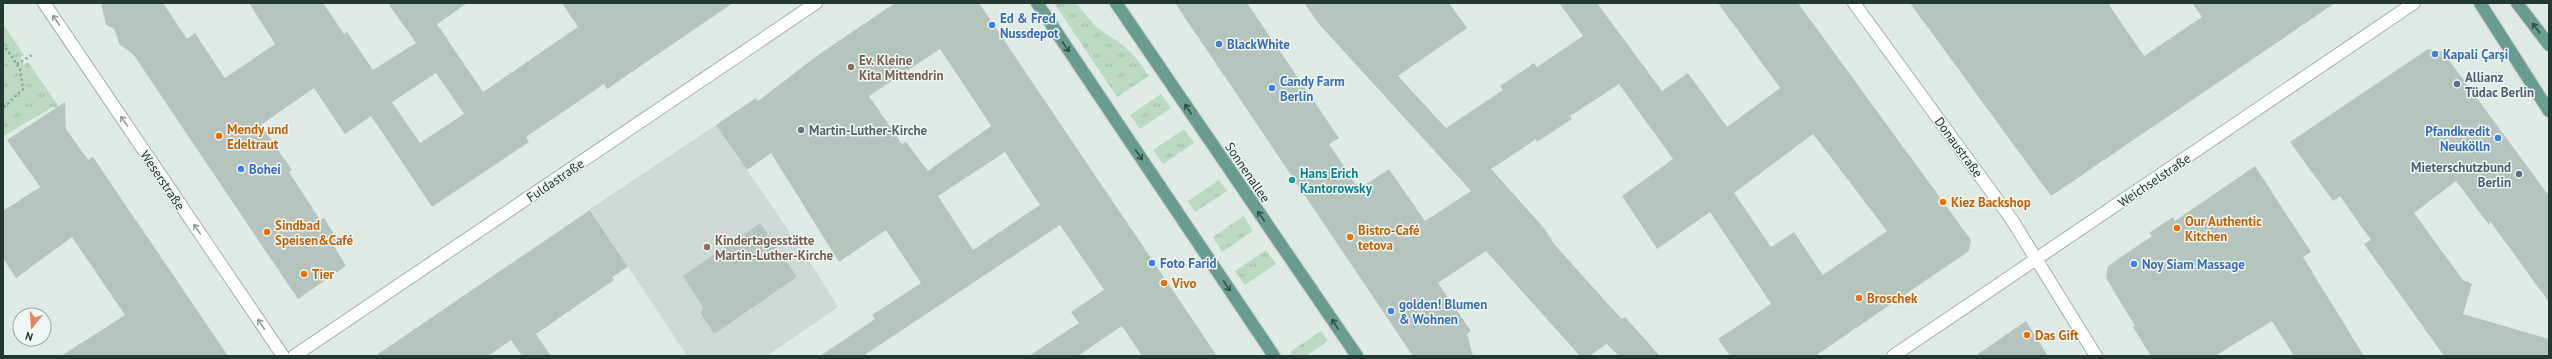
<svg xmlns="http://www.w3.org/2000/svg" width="2552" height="359" viewBox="0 0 2552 359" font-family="'PT Sans',sans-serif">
<defs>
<pattern id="grass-tufts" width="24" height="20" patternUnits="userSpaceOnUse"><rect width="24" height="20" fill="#bbd9c3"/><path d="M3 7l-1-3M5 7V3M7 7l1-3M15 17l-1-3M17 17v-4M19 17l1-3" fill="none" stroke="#a0bba8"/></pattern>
</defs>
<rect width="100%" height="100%" fill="#e0eae5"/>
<!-- built -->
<polygon fill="#cfd9d4" points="716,125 807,257 838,307 767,356 687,356 590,209"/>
<!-- grass -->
<g fill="url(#grass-tufts)">
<polygon points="1054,3 1076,3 1096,27 1124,46 1136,58 1149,76 1117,97"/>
<polygon points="3,24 24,55 20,58 24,64 28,62 60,108 53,107 3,136"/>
<polygon points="1161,94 1171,108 1140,129 1130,115"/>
<polygon points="1184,129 1194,143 1163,164 1153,150"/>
<polygon points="1219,180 1227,191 1195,212 1188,201"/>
<polygon points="1244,216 1253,231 1222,252 1213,237"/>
<polygon points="1266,250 1276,264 1245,285 1235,271"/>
<polygon points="1321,331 1328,341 1306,356 1293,356 1290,352"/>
</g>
<!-- building -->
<g fill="#b6c4be" fill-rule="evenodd">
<path d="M101 3H163L187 39 195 33 225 78 275 44 249 3H323L344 34 347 32 373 70 416 43 388 3H467L437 24 483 92 578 27 562 3H733L607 89 604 84 526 137 529 142 432 207 371 116 345 134 314 88 261 125 292 170 289 172 320 220 324 218 338 240 333 244 346 266 298 299 133 54 120 45 114 29 106 25ZM436 73 464 114 420 143 392 102Z"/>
<path d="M895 3H979L1217 356H1142L1122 326 1078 356H1029L1079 323 1071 312 1104 290 1060 225 863 356H820L875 319 872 315 921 283 886 230 839 262 771 153 747 170 716 125 756 98 758 101 818 55ZM940 49 991 126 928 171 906 142 902 144 869 96ZM1005 152 1040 205 973 250 938 196Z"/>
<path d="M1175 3H1247L1339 138 1329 144 1359 189 1389 169 1425 221 1471 191 1319 24 1304 3H1449L1467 28 1398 76 1446 128 1503 90 1500 86 1518 74 1534 63 1537 67 1583 36 1559 3H1597L1662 91 1688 73 1727 127 1780 88 1718 3H1798L1971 240 1969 251 1815 356H1730L1718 339 1771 304 1710 212 1657 249 1622 196 1673 159 1619 84 1570 116 1572 119 1537 142 1536 139 1491 169 1544 228 1555 245 1606 302 1622 319 1625 317 1660 356H1619L1607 344 1589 356H1580L1486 251 1438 283 1471 331 1467 334 1473 356H1413ZM1813 134 1887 231 1823 275 1794 232 1771 247 1734 193Z"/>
<polygon points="1910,3 2108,3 2144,56 2202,17 2192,3 2335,3 2051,196"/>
<polygon points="2428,49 2443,52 2549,196 2549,302 2490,221 2489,225 2456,181 2414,213 2463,280 2472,284 2463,314 2549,339 2549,356 2444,356 2364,244 2371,240 2340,196 2333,201 2290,142"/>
<polygon points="65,102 66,129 88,160 93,157 228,356 61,356 125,315 72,237 16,278 3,258 3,211 40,187 7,140"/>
<polygon points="2255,166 2311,252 2303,257 2364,356 2294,356 2272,321 2215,356 2151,356 2133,327 2135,326 2106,278 2108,266 2152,236 2149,233 2173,217 2175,221"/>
<polygon points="590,210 628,267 612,277 614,280 536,334 551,356 522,356 511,340 488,356 375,356"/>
<polygon points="760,223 797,277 714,334 700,312 704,309 683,276"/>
<polygon points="2026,321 2048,356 1975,356"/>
</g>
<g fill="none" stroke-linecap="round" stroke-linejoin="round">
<!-- minor casing -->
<g stroke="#a4b1ac" stroke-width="14">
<g id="minor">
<polyline points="44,3 283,356"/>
<polyline points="1854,3 2012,220 2096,356"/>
<polyline points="294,356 816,3"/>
<polyline points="1893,356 2414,3"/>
</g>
</g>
<!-- major casing -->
<g stroke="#c1c7c6" stroke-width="14">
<g id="major">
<polyline points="1037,3 1274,356"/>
<polyline points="1116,3 1357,356"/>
<polyline points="2480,3 2549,111"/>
<polyline points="2517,3 2549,45"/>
</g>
</g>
<!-- path -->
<g stroke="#84aa9e" stroke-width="2.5" stroke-dasharray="2 3" stroke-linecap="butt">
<polyline points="3,10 4,10"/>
<polyline points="3,44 20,69 23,89 3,108"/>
<polyline points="17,64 32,55"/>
</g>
<!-- minor -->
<use href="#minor" stroke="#fff" stroke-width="12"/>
<!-- major -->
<use href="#major" stroke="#699b8e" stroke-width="12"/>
</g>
<!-- one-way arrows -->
<defs><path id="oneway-shaft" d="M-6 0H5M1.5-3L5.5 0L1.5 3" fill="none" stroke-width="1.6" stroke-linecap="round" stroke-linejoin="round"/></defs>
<g stroke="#919c98">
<use href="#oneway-shaft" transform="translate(56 20) rotate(-124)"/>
<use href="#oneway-shaft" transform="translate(124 121) rotate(-124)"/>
<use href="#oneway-shaft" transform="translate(197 229) rotate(-124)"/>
<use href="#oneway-shaft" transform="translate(261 324) rotate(-124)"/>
</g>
<g stroke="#345149">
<use href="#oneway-shaft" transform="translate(2536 28) rotate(-127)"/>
<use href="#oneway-shaft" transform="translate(1066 47) rotate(56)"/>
<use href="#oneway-shaft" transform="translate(1188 109) rotate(-124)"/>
<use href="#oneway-shaft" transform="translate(1139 155) rotate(56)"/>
<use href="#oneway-shaft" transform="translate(1261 216) rotate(-124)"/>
<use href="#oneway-shaft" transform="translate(1227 286) rotate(56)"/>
<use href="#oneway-shaft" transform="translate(1335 324) rotate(-124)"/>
</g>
<!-- markers -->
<g fill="#3f7fe0" stroke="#f0f7f3" stroke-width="1.5">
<circle cx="992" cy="25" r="4"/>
<circle cx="1219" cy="44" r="4"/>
<circle cx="2435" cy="54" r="4"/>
<circle cx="1272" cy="88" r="4"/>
<circle cx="2498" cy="138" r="4"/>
<circle cx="241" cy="169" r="4"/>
<circle cx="1152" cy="263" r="4"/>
<circle cx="2134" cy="264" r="4"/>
<circle cx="1391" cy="311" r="4"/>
</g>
<g fill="#8d6e63" stroke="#f0f7f3" stroke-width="1.5">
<circle cx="851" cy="67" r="4"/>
<circle cx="707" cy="247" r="4"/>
</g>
<g fill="#5c6f8a" stroke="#f0f7f3" stroke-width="1.5">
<circle cx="2457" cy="84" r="4"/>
<circle cx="2519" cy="174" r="4"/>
</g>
<circle fill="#6b7280" stroke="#f0f7f3" stroke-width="1.5" cx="801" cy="130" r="4"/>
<g fill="#e8710a" stroke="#f0f7f3" stroke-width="1.5">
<circle cx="219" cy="136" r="4"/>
<circle cx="1943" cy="202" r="4"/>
<circle cx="2177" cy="228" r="4"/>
<circle cx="267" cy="232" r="4"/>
<circle cx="1350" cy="237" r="4"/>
<circle cx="304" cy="274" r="4"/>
<circle cx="1164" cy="283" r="4"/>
<circle cx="1859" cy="298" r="4"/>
<circle cx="2027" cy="335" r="4"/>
</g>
<circle fill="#0f9aa8" stroke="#f0f7f3" stroke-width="1.5" cx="1292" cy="180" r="4"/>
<g text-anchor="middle" stroke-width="3" stroke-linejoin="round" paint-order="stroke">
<!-- shop labels -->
<g font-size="13" font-weight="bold" fill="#366cbe" stroke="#f0f7f3" text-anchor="start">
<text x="1000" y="23">Ed &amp; Fred<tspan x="1000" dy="15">Nussdepot</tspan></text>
<text x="1227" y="49">BlackWhite</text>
<text x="2443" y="59">Kapali Çarși</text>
<text x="1280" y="86">Candy Farm<tspan x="1280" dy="15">Berlin</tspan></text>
<text x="2490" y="136" text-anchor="end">Pfandkredit<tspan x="2490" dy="15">Neukölln</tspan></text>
<text x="249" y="174">Bohei</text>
<text x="1160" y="268">Foto Farid</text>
<text x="2142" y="269">Noy Siam Massage</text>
<text x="1399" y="309">golden! Blumen<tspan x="1399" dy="15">&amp; Wohnen</tspan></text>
</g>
<!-- education labels -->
<g font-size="13" font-weight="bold" fill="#785e54" stroke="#f0f7f3" text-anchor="start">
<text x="859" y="65">Ev. Kleine<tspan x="859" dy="15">Kita Mittendrin</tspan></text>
<text x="715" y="245">Kindertagesstätte<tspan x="715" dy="15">Martin-Luther-Kirche</tspan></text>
</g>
<!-- service labels -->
<g font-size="13" font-weight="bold" fill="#4e5e75" stroke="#f0f7f3" text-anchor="start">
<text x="2465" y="82">Allianz<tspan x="2465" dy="15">Tüdac Berlin</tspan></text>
<text x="2511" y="172" text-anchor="end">Mieterschutzbund<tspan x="2511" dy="15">Berlin</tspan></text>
</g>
<!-- food labels -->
<g font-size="13" font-weight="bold" fill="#c56008" stroke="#f0f7f3" text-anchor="start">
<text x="227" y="134">Mendy und<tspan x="227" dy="15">Edeltraut</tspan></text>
<text x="1951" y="207">Kiez Backshop</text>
<text x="2185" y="226">Our Authentic<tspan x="2185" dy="15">Kitchen</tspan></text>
<text x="275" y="230">Sindbad<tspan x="275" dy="15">Speisen&amp;Café</tspan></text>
<text x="1358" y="235">Bistro-Café<tspan x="1358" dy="15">tetova</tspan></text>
<text x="312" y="279">Tier</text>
<text x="1172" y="288">Vivo</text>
<text x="1867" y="303">Broschek</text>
<text x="2035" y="340">Das Gift</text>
</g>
<!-- worship labels -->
<g font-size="13" font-weight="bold" fill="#5b616d" stroke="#f0f7f3" text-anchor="start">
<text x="809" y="135">Martin-Luther-Kirche</text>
</g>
<!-- street labels -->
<g font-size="13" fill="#233832" stroke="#f0f7f3">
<text transform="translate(1959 147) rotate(54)" y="5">Donaustraße</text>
<text transform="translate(1248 172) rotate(56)" y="5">Sonnenallee</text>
<text transform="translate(163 180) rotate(56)" y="5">Weserstraße</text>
<text transform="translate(555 180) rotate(-34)" y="5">Fuldastraße</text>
<text transform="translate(2154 180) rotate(-34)" y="5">Weichselstraße</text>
</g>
<!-- culture labels -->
<g font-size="13" font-weight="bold" fill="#0d838f" stroke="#f0f7f3" text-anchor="start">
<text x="1300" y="178">Hans Erich<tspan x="1300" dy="15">Kantorowsky</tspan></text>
</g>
</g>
<!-- border -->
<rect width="2552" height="359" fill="none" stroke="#233832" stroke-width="8"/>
<!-- north arrow -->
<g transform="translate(32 327) rotate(197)"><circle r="19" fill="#f0f7f3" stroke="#9eaba6"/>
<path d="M0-3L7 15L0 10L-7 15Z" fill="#e48364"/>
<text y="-6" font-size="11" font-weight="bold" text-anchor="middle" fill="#233832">N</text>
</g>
</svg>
